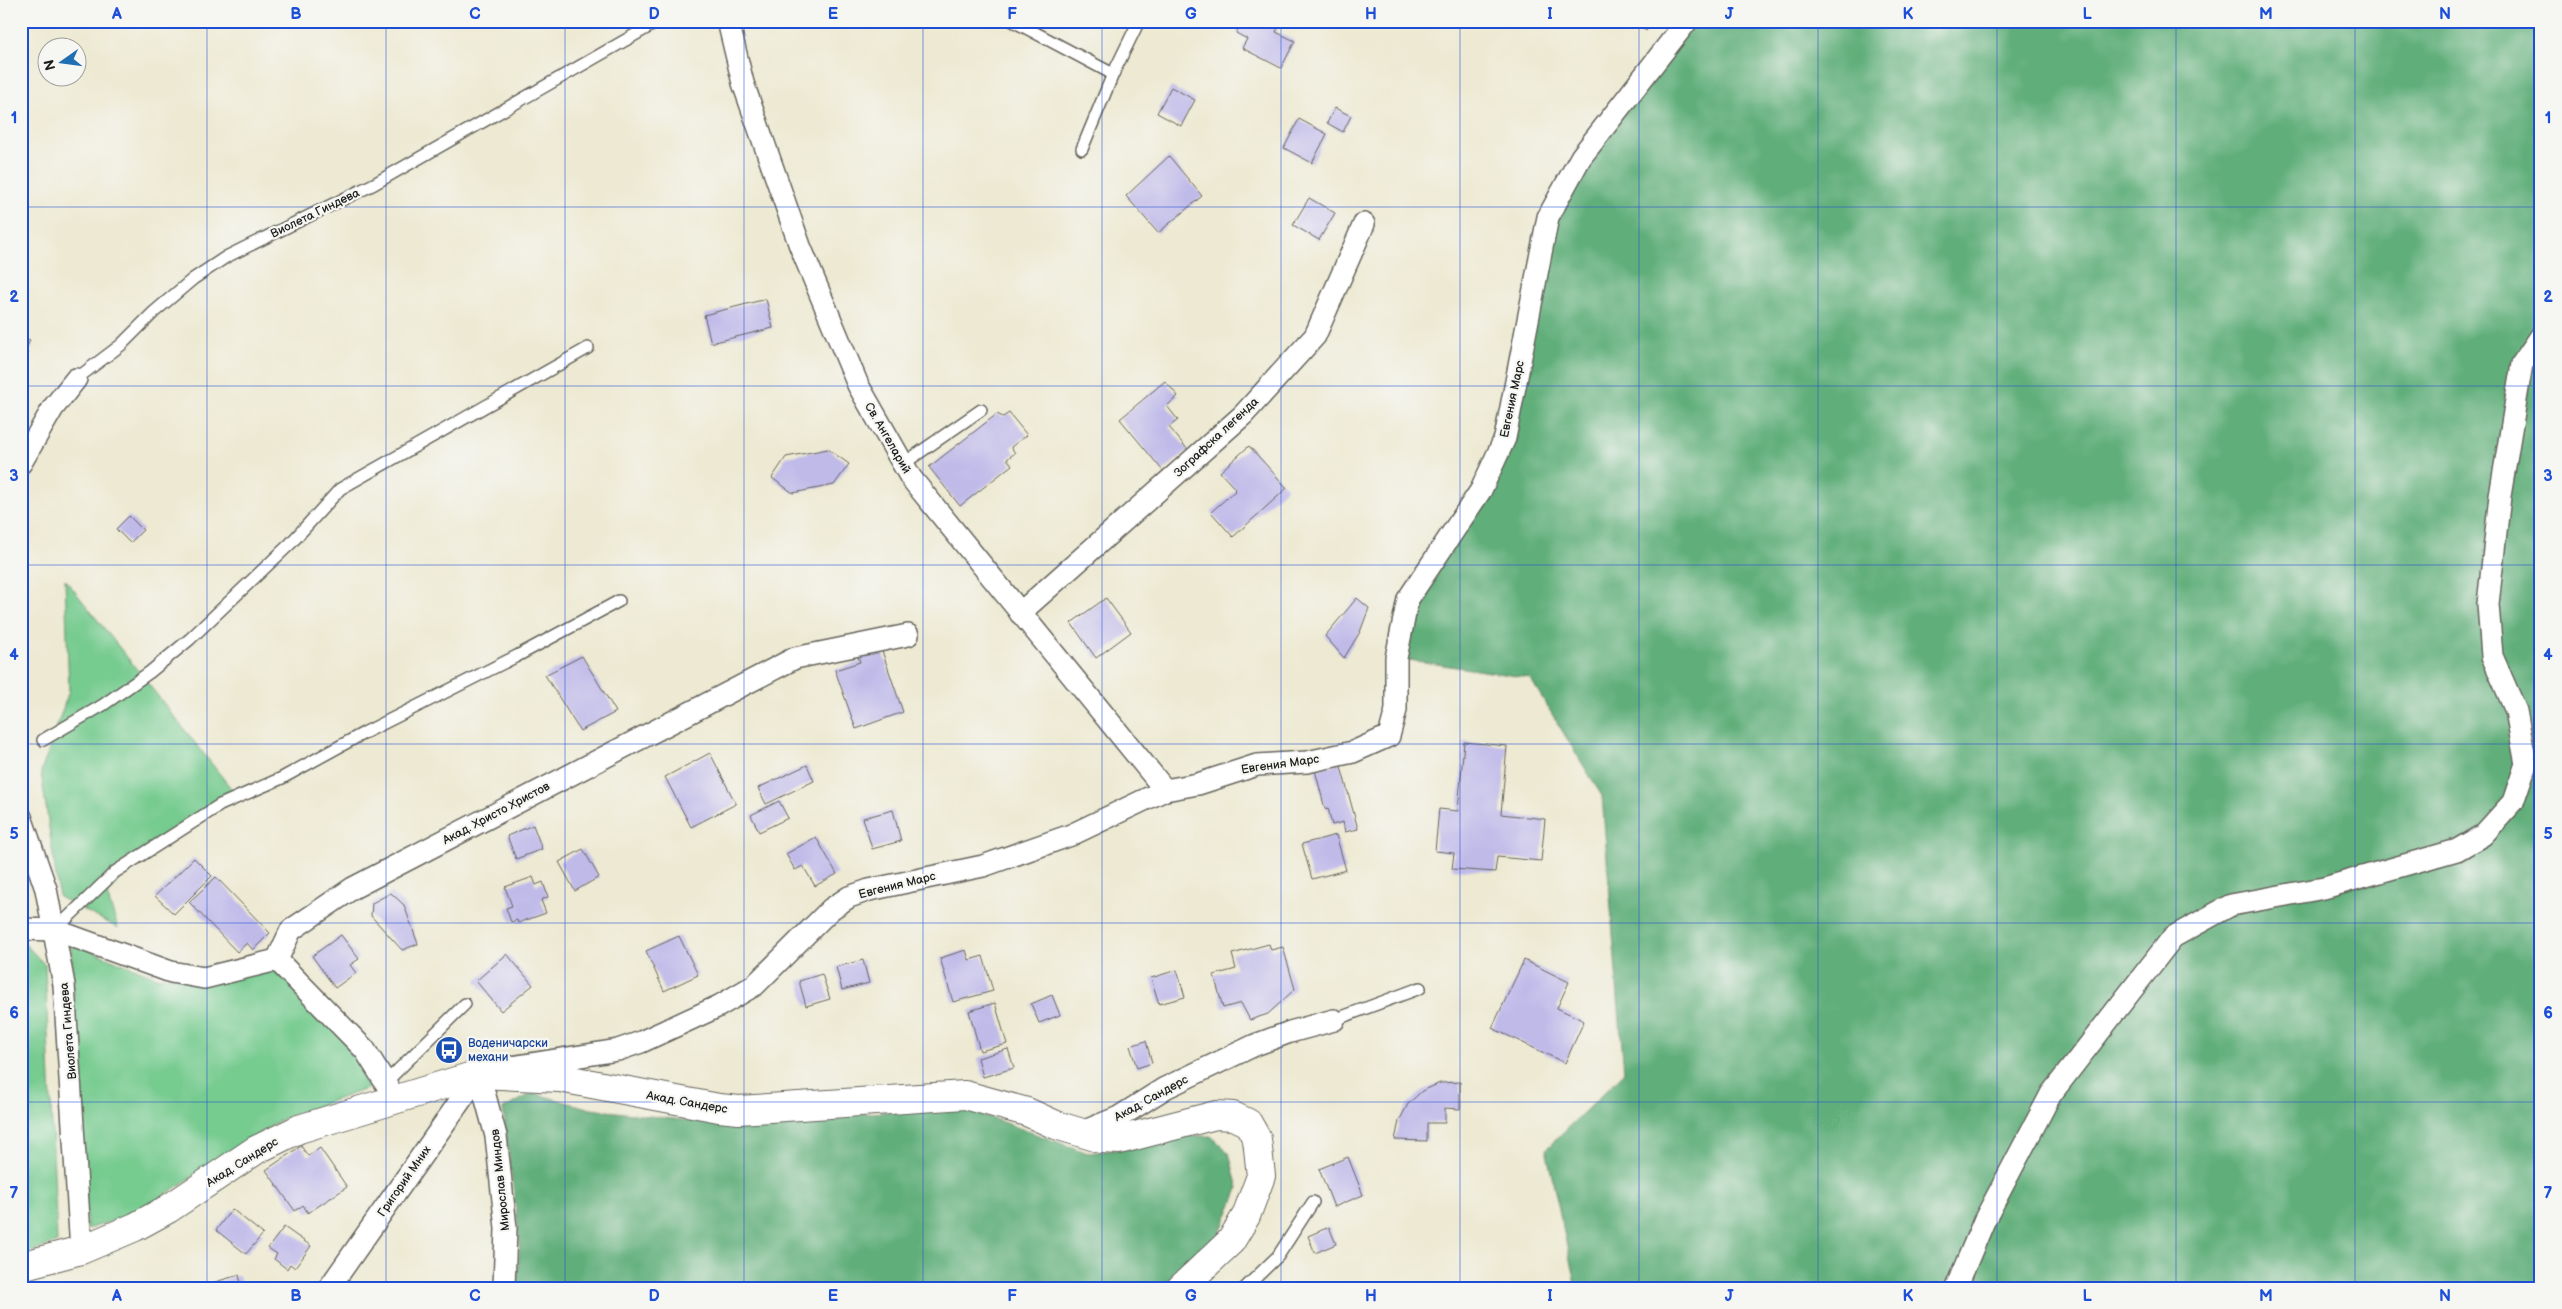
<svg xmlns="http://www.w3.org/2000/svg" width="2562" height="1309" viewBox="0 0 2562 1309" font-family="'Balsamiq Sans',sans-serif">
<rect width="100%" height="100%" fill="#f6f6f2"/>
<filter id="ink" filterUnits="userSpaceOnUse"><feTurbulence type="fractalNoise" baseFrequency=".02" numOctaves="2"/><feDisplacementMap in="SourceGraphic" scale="10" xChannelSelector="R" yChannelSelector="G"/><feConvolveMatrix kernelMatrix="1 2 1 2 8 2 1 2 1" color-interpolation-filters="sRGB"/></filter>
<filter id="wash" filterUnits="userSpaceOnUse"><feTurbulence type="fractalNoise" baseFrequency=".0096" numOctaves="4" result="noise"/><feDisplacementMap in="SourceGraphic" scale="20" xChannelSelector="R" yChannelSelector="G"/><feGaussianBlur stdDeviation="1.12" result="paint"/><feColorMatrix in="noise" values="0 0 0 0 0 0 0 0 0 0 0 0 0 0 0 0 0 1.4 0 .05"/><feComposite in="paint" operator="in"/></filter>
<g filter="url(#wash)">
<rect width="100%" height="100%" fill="#ede9d2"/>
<!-- green -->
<g fill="#76cb8f" stroke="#497456">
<polygon points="65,579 234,792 132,862 107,895 118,928 59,897 41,772 69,691"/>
<polygon points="21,940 45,965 57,1242 21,1256"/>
<polygon points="71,943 159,978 273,957 359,1048 377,1085 282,1119 133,1215 87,1229"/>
</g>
<!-- forest -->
<g fill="#60af7a" stroke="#3e664b">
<polygon points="1687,21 2541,21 2541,1288 1576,1288 1546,1149 1624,1073 1602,796 1530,678 1396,658 1408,599 1505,438 1548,217"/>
<polygon points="533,1093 591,1109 724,1125 958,1106 1088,1153 1131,1148 1182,1136 1211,1136 1229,1153 1238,1189 1219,1235 1162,1288 517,1288 520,1242 503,1109"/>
</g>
<g id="blocks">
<!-- building -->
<g fill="#c0bae9">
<polygon points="1242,21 1281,22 1276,32 1295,41 1281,68 1242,48 1247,39 1236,33"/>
<polygon points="1633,21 1653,21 1646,31"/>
<polygon points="1171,87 1195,100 1181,126 1157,113"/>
<polygon points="1335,108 1351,116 1343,132 1327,123"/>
<polygon points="1299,119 1327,134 1312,163 1284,148"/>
<polygon points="1169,156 1202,196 1158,233 1126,196"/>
<polygon points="1309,198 1335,213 1319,240 1293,225"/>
<polygon points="766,299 773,328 711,343 704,315"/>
<polygon points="21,336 30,340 25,352 28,353 21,370"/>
<polygon points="1165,381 1178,396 1167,406 1178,420 1169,427 1188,450 1163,471 1120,419"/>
<polygon points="1009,413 1027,435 1011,447 1015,453 1007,459 1012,465 960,506 929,467 997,414 1003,417"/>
<polygon points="1249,446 1287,488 1233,537 1211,512 1236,490 1220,472"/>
<polygon points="828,449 849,464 834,485 793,493 772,478 786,457"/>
<polygon points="129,516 143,530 130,543 116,529"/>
<polygon points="1106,598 1131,632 1096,658 1071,623"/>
<polygon points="1357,598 1369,608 1360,632 1344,658 1325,636"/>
<polygon points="881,648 903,712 856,729 835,670 860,662 858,656"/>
<polygon points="582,656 616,712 580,731 545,675"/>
<polygon points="1464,742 1507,746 1501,814 1545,819 1541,861 1497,857 1495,872 1452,869 1454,853 1435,851 1439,809 1458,811"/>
<polygon points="710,753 736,804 691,827 665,777"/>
<polygon points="1340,763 1358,829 1345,832 1343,822 1332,825 1328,808 1325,809 1315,770"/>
<polygon points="807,765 814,781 766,804 758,788"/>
<polygon points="779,801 788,818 759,832 751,815"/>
<polygon points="893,810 901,841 872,849 863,818"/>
<polygon points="533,825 542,849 516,859 507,836"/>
<polygon points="1336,835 1346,870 1312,879 1302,844"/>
<polygon points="816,837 837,874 815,886 803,866 795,870 786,854"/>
<polygon points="583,849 599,877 575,891 559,862"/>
<polygon points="194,858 212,876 174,914 155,896"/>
<polygon points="216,877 270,933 253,950 247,943 237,952 189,902"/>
<polygon points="533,877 536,885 543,882 548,897 541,900 546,913 518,923 517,920 511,922 506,908 512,906 505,887"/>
<polygon points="391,893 404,905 418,944 402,950 371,916 372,903"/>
<polygon points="341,935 359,959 350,965 356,973 335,988 312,956"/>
<polygon points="679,936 698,975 664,991 646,951"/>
<polygon points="1269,944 1271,950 1283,947 1295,989 1268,1014 1250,1020 1241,1003 1223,1008 1214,975 1236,969 1232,954"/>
<polygon points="966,950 969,960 983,956 993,991 953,1002 940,958"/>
<polygon points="507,954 533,985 501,1011 476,981"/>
<polygon points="863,960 869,983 842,990 836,967"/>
<polygon points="1524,960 1569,982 1557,1008 1584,1021 1565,1063 1492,1028"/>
<polygon points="1177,970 1185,997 1159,1004 1151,978"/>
<polygon points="822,974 830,999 806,1006 799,981"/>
<polygon points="1052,995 1060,1015 1039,1023 1031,1004"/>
<polygon points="995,1003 1007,1044 980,1051 969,1011"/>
<polygon points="1146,1041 1152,1063 1137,1068 1130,1046"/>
<polygon points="1008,1049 1014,1068 983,1077 978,1058"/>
<polygon points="1460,1082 1460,1109 1445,1108 1445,1123 1427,1123 1427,1141 1395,1140 1399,1121 1408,1104 1422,1091 1440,1083"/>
<polygon points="301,1146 308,1156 320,1148 347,1187 308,1213 303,1205 295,1211 266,1170"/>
<polygon points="1348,1157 1363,1195 1334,1207 1319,1169"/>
<polygon points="232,1209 263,1234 246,1254 216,1230"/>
<polygon points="284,1227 311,1246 295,1268 290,1264 287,1269 274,1259 277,1254 268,1248"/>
<polygon points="1329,1227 1336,1244 1315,1253 1308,1236"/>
<polygon points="239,1275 242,1288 217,1288 215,1282"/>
</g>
</g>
</g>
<g filter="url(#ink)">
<use href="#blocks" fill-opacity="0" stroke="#65645c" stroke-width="1"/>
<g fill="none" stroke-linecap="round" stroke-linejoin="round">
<!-- service casing -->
<g stroke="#65645c" stroke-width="14">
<g id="service">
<polyline points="1013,21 1113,74"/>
<polyline points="1082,149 1113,74 1139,21"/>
<polyline points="76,379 121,345 154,312 193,279 226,257 374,184 659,21"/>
<polyline points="903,464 981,410"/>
<polyline points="43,740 103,705 150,672 190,639 291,543 340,489 588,348"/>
<polyline points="55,930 115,872 220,805 282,778 364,733 517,656 619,601"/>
<polyline points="1334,1020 1420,988"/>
<polyline points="386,1082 465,1004"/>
<polyline points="1245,1288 1278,1256 1313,1202"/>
</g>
</g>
<!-- minor casing -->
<g stroke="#65645c" stroke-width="24">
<g id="minor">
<polyline points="728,21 743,83 800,246 858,385 911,478 1165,790"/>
<polyline points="21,463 53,408 76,379"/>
<polyline points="1020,613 1243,415 1315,336 1364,224"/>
<polyline points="21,817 46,889 64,985 81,1250"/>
<polyline points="21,929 55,930 171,972 204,978 277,960"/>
<polyline points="277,960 291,930 353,888 795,658 908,635"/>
<polyline points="277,960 365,1050 395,1098"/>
<polyline points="499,1069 618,1050 641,1042 719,1006 755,985 831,909 849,897 869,890 983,866 1071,835 1165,790 1198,784 1257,765 1307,762 1353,752 1389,736 1396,710 1396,658 1408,599 1481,490 1505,438 1548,217 1581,157 1687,21"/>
<polyline points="479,1074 496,1136 506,1228 504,1288"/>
<polyline points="1082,1132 1119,1117 1165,1088 1255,1045 1290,1032 1334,1020"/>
<polyline points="329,1288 479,1074"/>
<polyline points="1956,1288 1984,1221 2051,1094 2173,937 2231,905 2324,888 2457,850 2483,835 2513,802 2526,764 2516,711 2492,656 2488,604 2500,496 2522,364 2541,336"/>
</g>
</g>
<!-- tertiary casing -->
<g stroke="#65645c" stroke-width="30">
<polyline id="tertiary" points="21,1266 81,1250 135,1227 168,1209 256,1150 299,1129 479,1074 560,1078 719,1108 739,1110 965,1095 1027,1112 1056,1125 1102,1139 1119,1140 1216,1115 1233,1116 1248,1123 1257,1139 1261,1176 1246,1216 1231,1241 1181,1288"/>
</g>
<!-- service -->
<use href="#service" stroke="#fff" stroke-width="11"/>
<!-- minor -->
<use href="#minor" stroke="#fff" stroke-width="21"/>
<!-- tertiary -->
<use href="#tertiary" stroke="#fff" stroke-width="28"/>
</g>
</g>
<!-- grid -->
<path fill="none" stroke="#1d4ed8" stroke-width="1" stroke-opacity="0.55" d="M207 21V1288M386 21V1288M565 21V1288M744 21V1288M923 21V1288M1102 21V1288M1281 21V1288M1460 21V1288M1639 21V1288M1818 21V1288M1997 21V1288M2176 21V1288M2355 21V1288M21 207H2541M21 386H2541M21 565H2541M21 744H2541M21 923H2541M21 1102H2541"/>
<!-- icons -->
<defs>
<g id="bus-disc" transform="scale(1.4375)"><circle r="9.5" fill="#1a4fb4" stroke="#f6f6f2"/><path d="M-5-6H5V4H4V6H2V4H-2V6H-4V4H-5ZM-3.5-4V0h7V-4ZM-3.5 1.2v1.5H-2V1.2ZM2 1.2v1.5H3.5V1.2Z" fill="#fff"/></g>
</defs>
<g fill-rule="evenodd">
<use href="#bus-disc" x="449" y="1050"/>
</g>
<g text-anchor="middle" stroke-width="4.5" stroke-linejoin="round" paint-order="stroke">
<!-- street labels -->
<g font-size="12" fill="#1c1c1c" stroke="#f6f6f2">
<text transform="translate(315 213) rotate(-26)" y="4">Виолета Гиндева</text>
<text transform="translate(1512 399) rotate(-78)" y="4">Евгения Марс</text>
<text transform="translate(1216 437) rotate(-43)" y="4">Зографска легенда</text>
<text transform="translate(888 438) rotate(60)" y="4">Св. Ангеларий</text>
<text transform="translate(1280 764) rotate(-8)" y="4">Евгения Марс</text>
<text transform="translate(496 813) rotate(-28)" y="4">Акад. Христо Христов</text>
<text transform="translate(897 885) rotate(-14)" y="4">Евгения Марс</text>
<text transform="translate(68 1031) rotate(-95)" y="4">Виолета Гиндева</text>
<text transform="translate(1151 1098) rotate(-29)" y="4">Акад. Сандерс</text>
<text transform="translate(687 1102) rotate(10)" y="4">Акад. Сандерс</text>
<text transform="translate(242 1162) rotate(-32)" y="4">Акад. Сандерс</text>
<text transform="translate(500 1180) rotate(-96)" y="4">Мирослав Миндов</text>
<text transform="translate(404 1181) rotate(-55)" y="4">Григорий Мних</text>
</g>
<!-- transit labels -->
<g font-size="12" fill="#164399" stroke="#f6f6f2" text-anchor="start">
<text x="468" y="1047">Воденичарски<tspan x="468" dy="14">механи</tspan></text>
</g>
</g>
<!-- margin -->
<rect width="2562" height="1309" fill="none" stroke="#f6f6f2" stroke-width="55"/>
<!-- north arrow -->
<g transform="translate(62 62) rotate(256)"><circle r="24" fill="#f6f6f2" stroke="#9f9f9c"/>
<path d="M0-4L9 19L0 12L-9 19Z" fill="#1f6fb2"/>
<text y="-8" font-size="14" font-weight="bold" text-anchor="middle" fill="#1c1c1c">N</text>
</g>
<rect x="28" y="28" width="2506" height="1254" fill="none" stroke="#1d4ed8" stroke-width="2"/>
<g font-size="16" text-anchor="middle" font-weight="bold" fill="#1d4ed8">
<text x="117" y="19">A</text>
<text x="296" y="19">B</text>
<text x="475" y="19">C</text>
<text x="654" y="19">D</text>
<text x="833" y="19">E</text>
<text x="1012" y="19">F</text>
<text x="1191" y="19">G</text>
<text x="1371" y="19">H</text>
<text x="1550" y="19">I</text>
<text x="1729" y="19">J</text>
<text x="1908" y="19">K</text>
<text x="2087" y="19">L</text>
<text x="2266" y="19">M</text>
<text x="2445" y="19">N</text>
<text x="14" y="123">1</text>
<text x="2548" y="123">1</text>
<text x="14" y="302">2</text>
<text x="2548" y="302">2</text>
<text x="14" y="481">3</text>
<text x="2548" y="481">3</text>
<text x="14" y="660">4</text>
<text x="2548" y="660">4</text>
<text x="14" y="839">5</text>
<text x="2548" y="839">5</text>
<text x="14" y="1018">6</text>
<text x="2548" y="1018">6</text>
<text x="14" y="1198">7</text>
<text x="2548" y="1198">7</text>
<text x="117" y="1301">A</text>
<text x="296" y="1301">B</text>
<text x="475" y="1301">C</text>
<text x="654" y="1301">D</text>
<text x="833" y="1301">E</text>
<text x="1012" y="1301">F</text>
<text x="1191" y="1301">G</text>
<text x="1371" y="1301">H</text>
<text x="1550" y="1301">I</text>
<text x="1729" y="1301">J</text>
<text x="1908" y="1301">K</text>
<text x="2087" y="1301">L</text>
<text x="2266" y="1301">M</text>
<text x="2445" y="1301">N</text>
</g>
</svg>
